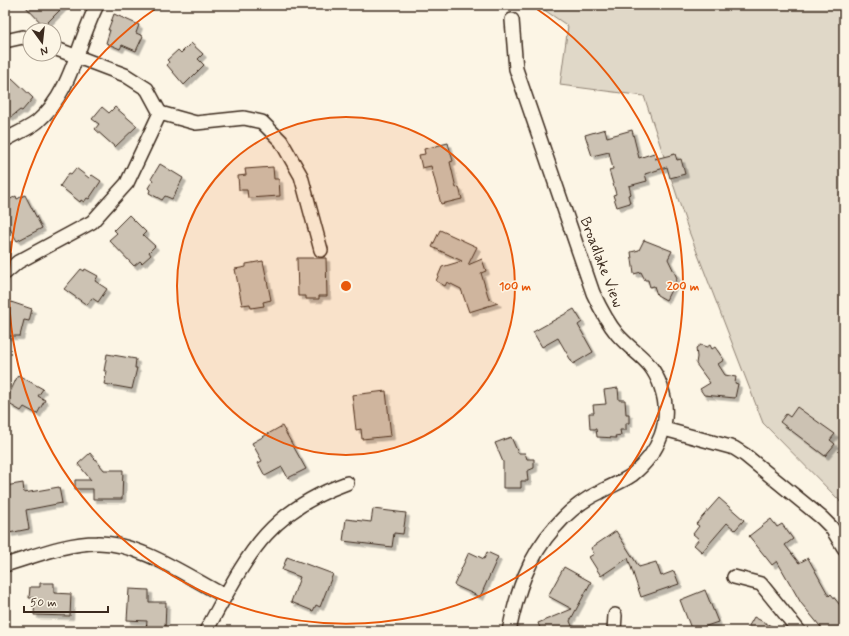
<svg xmlns="http://www.w3.org/2000/svg" width="849" height="636" viewBox="0 0 849 636" font-family="Mynerve,sans-serif">
<defs>
<filter id="shadow"><feDropShadow dx="3.5" dy="3.5" stdDeviation="0" flood-color="#0004"/></filter>
</defs>
<rect width="100%" height="100%" fill="#fcf5e5"/>
<filter id="ink" filterUnits="userSpaceOnUse"><feTurbulence type="fractalNoise" baseFrequency=".025" numOctaves="2"/><feDisplacementMap in="SourceGraphic" scale="8" xChannelSelector="R" yChannelSelector="G"/><feConvolveMatrix kernelMatrix="1 2 1 2 8 2 1 2 1" color-interpolation-filters="sRGB"/></filter>
<g filter="url(#ink)">
<!-- green -->
<polygon fill="#e0d8c8" stroke="#8e8173" points="537,5 844,5 844,505 763,423 688,229 644,96 560,85 568,26"/>
<!-- building -->
<g fill="#ccc2b3" stroke="#3b2a1e" filter="url(#shadow)">
<polygon points="24,5 65,5 44,26"/>
<polygon points="114,14 139,25 136,33 143,36 136,51 122,45 120,49 106,43 110,30 108,30"/>
<polygon points="191,43 203,54 198,59 204,65 184,85 167,65 169,62 167,60 178,50 181,53"/>
<polygon points="12,78 33,98 22,111 20,110 10,118 5,113 5,84"/>
<polygon points="102,107 109,113 115,107 137,126 115,147 95,129 99,124 92,119"/>
<polygon points="605,129 607,137 632,130 639,158 654,153 655,159 675,154 677,160 681,159 685,174 670,178 667,167 645,174 647,181 629,186 631,194 628,195 630,203 617,207 613,195 616,194 609,170 613,169 609,152 592,156 585,135"/>
<polygon points="448,143 453,161 450,162 456,188 459,187 462,199 441,204 431,166 422,168 419,155 425,154 424,149"/>
<polygon points="160,164 183,178 172,199 165,196 162,200 149,193 150,190 148,188 153,180 151,179"/>
<polygon points="273,167 274,179 279,179 280,196 248,198 247,190 239,190 238,176 246,175 245,169"/>
<polygon points="76,168 89,178 92,175 101,181 89,199 87,198 84,202 81,200 80,202 60,186 69,173 71,174"/>
<polygon points="25,195 42,228 17,241 5,220 5,202 16,196 17,199"/>
<polygon points="129,215 146,232 143,235 155,246 149,252 151,255 142,263 140,261 134,266 109,240 117,233 114,230"/>
<polygon points="440,230 477,247 468,265 482,259 486,271 481,273 489,299 498,303 469,312 461,289 447,282 445,286 436,281 442,267 462,261 432,247"/>
<polygon points="644,240 672,251 668,259 677,278 666,300 657,295 654,286 650,287 648,280 645,280 641,272 634,274 631,252 639,250"/>
<polygon points="297,258 326,258 327,296 319,296 319,299 306,299 306,296 298,296"/>
<polygon points="263,261 271,300 263,302 264,306 251,308 250,304 242,305 235,269 246,267 246,264"/>
<polygon points="81,269 84,271 85,269 98,276 95,281 107,289 98,302 92,298 87,305 64,289"/>
<polygon points="5,300 32,309 29,321 24,320 20,336 5,336"/>
<polygon points="574,309 582,322 578,325 593,352 573,364 558,338 542,347 533,332"/>
<polygon points="700,345 707,347 710,345 712,349 715,347 724,360 718,364 725,375 736,377 735,383 738,384 735,398 704,395 700,389 710,383 696,364 697,357 696,348"/>
<polygon points="107,354 136,359 135,368 137,368 132,389 104,384 107,371 104,371"/>
<polygon points="18,375 43,389 38,396 45,400 37,414 24,407 21,411 9,404 10,401 7,399"/>
<polygon points="618,388 619,400 625,400 626,414 629,414 629,423 626,423 626,430 620,430 621,435 615,436 616,438 597,437 596,429 590,429 589,413 594,413 593,405 606,404 604,390"/>
<polygon points="386,391 391,436 362,439 361,429 356,430 352,395"/>
<polygon points="797,407 835,434 830,440 835,444 825,456 780,422 786,414 790,417"/>
<polygon points="282,426 306,469 288,478 282,467 265,476 258,463 262,461 252,443"/>
<polygon points="511,437 518,453 525,453 527,459 534,459 534,468 527,471 528,481 521,481 521,488 503,488 503,462 495,443"/>
<polygon points="90,453 104,470 123,470 122,499 93,499 93,489 75,489 75,480 91,480 78,464"/>
<polygon points="23,483 24,493 59,487 62,503 26,510 29,529 9,533 5,513 5,486"/>
<polygon points="719,498 744,520 735,530 727,523 702,552 694,545 699,539 693,534 699,526 696,524"/>
<polygon points="373,509 406,513 403,534 394,533 392,547 343,541 346,519 371,522"/>
<polygon points="771,519 777,527 782,524 793,539 785,545 799,563 808,558 829,596 831,594 840,605 844,602 844,631 824,631 801,603 777,561 772,565 749,536"/>
<polygon points="616,531 639,567 656,562 661,576 674,571 679,584 641,597 628,558 601,576 589,557 594,554 591,548"/>
<polygon points="469,552 484,559 487,552 498,557 480,597 454,585"/>
<polygon points="287,557 333,574 320,607 316,605 313,611 291,602 300,577 282,570"/>
<polygon points="564,567 591,582 570,621 574,631 541,631 538,623 572,609 548,596"/>
<polygon points="40,583 54,583 54,593 71,594 70,616 34,615 35,598 29,598 30,587 40,587"/>
<polygon points="129,589 149,590 149,602 166,602 165,631 146,631 147,621 127,620"/>
<polygon points="705,590 718,622 692,631 680,600"/>
<polygon points="754,617 781,631 746,631"/>
</g>
<g fill="none" stroke-linecap="round" stroke-linejoin="round">
<!-- minor casing -->
<g stroke="#3b2a1e" stroke-width="16">
<g id="minor">
<polyline points="5,41 23,37 30,40"/>
<polyline points="160,113 196,123 244,118 262,122 281,141 301,176 321,250"/>
<path d="M5 140C15 134 28 129 37 122 72 92 77 44 97 5"/>
<polyline points="5,273 18,262 92,222 127,183 160,113 147,89 125,75 54,48"/>
<polyline points="664,429 734,448 745,455 822,518 831,527 844,548"/>
<path d="M5 565C35 556 66 543 97 543 139 542 188 577 225 596"/>
<polyline points="734,577 761,584 799,631"/>
<path d="M206 631C246 559 264 513 347 483"/>
<path d="M509 631C517 592 528 557 555 527 567 513 583 500 600 492 610 486 622 482 632 475 659 453 673 421 661 387 651 358 635 355 617 334 607 322 600 308 593 293L516 69 512 20"/>
<polyline points="614,631 615,615"/>
</g>
</g>
<!-- minor -->
<use href="#minor" stroke="#fcf5e5" stroke-width="13"/>
</g>
</g>
<!-- distance rings -->
<circle cx="346" cy="286" r="169" fill="#e8590c" fill-opacity=".12"/>
<g fill="none" stroke="#e8590c" stroke-width="2">
<circle cx="346" cy="286" r="169"/>
<path d="M534 7A337 337 0 1 1 158 7"/>
</g>
<g text-anchor="middle" stroke-width="3" stroke-linejoin="round" paint-order="stroke">
<!-- street labels -->
<g font-size="15" fill="#3b2a1e" stroke="#fcf5e5">
<text transform="translate(602 262) rotate(69)" y="5">Broadlake View</text>
</g>
</g>
<circle cx="346" cy="286" r="6" fill="#e8590c" stroke="#fcf5e5" stroke-width="2"/>
<g font-size="12" text-anchor="middle" font-weight="bold" fill="#e8590c" stroke="#fcf5e5" stroke-width="3" stroke-linejoin="round" paint-order="stroke">
<text x="515" y="290">100 m</text>
<text x="683" y="290">200 m</text>
</g>
<!-- margin -->
<rect width="849" height="636" fill="none" stroke="#fcf5e5" stroke-width="20"/>
<rect x="10" y="10" width="829" height="616" fill="none" stroke="#3b2a1e" stroke-width="1.5" filter="url(#ink)"/>
<!-- north arrow -->
<g transform="translate(42 42) rotate(165)"><circle r="19" fill="#fcf5e5" stroke="#afa495"/>
<path d="M0-3L7 15L0 10L-7 15Z" fill="#3b2a1e"/>
<text y="-6" font-size="11" font-weight="bold" text-anchor="middle" fill="#3b2a1e">N</text>
</g>
<!-- scale -->
<path d="M24 606v6h84v-6" fill="none" stroke="#3b2a1e" stroke-width="2"/>
<text x="30" y="606" font-size="12" fill="#3b2a1e" stroke="#fcf5e5" stroke-width="3" paint-order="stroke">50 m</text>
</svg>
